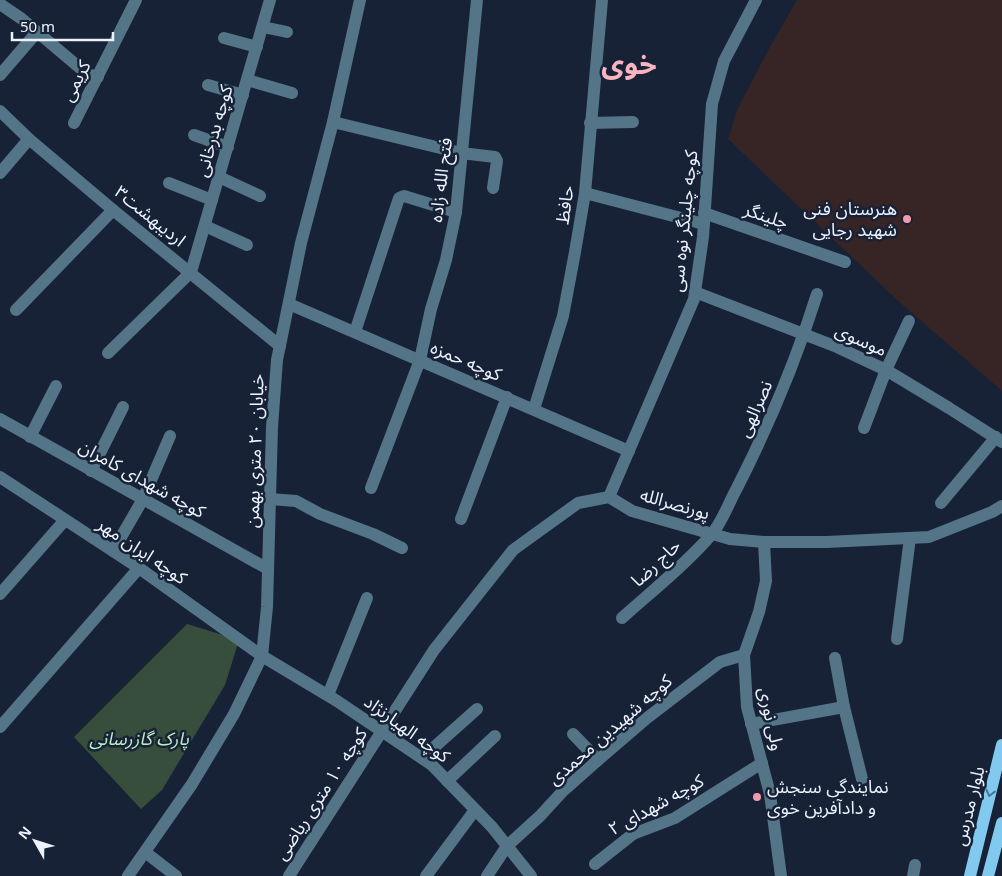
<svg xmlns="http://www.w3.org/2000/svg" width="1002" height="876" viewBox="0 0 1002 876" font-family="Georgia,'Noto Sans Arabic',serif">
<rect width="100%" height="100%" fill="#172237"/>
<!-- education -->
<polygon fill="#372424" points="797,0 1002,0 1002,391 896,299 728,139 738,108 771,45"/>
<!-- green -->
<polygon fill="#384e3c" points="187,624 239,640 225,685 162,790 141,809 74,737"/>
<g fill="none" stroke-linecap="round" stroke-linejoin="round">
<!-- minor -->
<g stroke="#547587" stroke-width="12">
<polyline points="0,4 22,19 87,74 98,77"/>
<polyline points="263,27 287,32"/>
<polyline points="224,38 257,47"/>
<polyline points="0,75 37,32"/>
<polyline points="247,80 292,93"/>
<polyline points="208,85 243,95"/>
<polyline points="0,111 29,139 113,210 280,346"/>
<polyline points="333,122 461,153 495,157 497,161 493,188"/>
<polyline points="74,123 136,0"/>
<polyline points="590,123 633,122"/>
<polyline points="194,135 228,147"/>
<polyline points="0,173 29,139"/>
<polyline points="219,177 260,196"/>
<polyline points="169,183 212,200"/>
<polyline points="585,193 704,224"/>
<polyline points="704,213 845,262"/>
<polyline points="205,226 247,245"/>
<polyline points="695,292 837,347 886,370 949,408 1002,442"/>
<polyline points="289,304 629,451"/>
<polyline points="16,310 113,210"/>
<polyline points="355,332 399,198 404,196 456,212"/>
<polyline points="108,353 191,272 270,0"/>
<polyline points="534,409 563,316 575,252 585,193 602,0"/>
<polyline points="0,419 268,569"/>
<polyline points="864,428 886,370 909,321"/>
<polyline points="30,437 56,386"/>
<polyline points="91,471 123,407"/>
<polyline points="0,477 139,568 262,656 337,701 432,765 492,827 531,876"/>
<polyline points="371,488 420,360 431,309 446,260 456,212 477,0"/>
<polyline points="609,497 694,299 703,237 712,104 724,61 756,0"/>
<polyline points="270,499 296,501 320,514 373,534 402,548"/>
<polyline points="941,503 996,437"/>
<polyline points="461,519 507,397"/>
<polyline points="764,542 766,581 759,612 744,655 747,707 770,794 781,876"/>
<polyline points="113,551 143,499 170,436"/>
<polyline points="0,594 65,520"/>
<path d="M622 618C652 591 685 565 711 535 722 523 729 502 737 488 769 425 796 361 817 294"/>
<polyline points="897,639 910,538"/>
<polyline points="835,658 844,707"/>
<polyline points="328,695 367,598"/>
<polyline points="751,724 844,707 862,779"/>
<polyline points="0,727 139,568"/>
<polyline points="573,734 598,760"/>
<polyline points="422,758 477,709"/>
<polyline points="447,781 495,736"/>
<polyline points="145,852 176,876"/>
<polyline points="595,864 633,834 675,818 762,763"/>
<polyline points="128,876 192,784 234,714 262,656 267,607 272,427 277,360 301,243 333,122 360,0"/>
<polyline points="289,876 434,650 513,550 578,503 609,497 632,511 730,539 764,542 827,542 929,537 992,512 1002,506"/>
<polyline points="426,876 475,810"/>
<polyline points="487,876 507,846 540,816 563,791 598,760 647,718 720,662 744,655"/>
<polyline points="913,876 915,865"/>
</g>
<!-- major -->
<g stroke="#82c9ef" stroke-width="12">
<polyline points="970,876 1002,745"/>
<polyline points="988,876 1002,823"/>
</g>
</g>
<!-- one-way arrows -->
<defs><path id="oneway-chevron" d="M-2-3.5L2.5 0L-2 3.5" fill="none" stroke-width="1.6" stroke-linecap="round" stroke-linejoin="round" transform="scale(1.25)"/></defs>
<use stroke="#4c7693" href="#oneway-chevron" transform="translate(990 793) rotate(104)"/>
<!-- markers -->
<g fill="#f39aa9" stroke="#172237" stroke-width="2">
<circle cx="907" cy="219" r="5"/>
<circle cx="757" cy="797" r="5"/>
</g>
<g text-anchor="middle" stroke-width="5" stroke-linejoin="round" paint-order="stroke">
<!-- street labels -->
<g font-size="18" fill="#ecf3fe" stroke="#172237">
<text transform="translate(76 81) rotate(-63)" y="6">کریمی</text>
<text transform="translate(214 131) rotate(-74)" y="6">کوچه بدرخانی</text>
<text transform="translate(441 180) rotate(-83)" y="6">فتح الله زاده</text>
<text transform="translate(565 205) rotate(-82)" y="6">حافظ</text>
<text transform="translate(150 216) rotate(39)" y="6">اردیبهشت۳</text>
<text transform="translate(766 216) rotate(19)" y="6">چلینگر</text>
<text transform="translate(684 221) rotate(-84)" y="6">کوچه چلینگر نوه سی</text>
<text transform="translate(861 340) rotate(24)" y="6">موسوی</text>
<text transform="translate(466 361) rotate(23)" y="6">کوچه حمزه</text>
<text transform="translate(755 409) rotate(-66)" y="6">نصرالهی</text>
<text transform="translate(255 451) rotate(-88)" y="6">خیابان ۲۰ متری بهمن</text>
<text transform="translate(142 479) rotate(29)" y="6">کوچه شهدای کامران</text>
<text transform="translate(675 504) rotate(16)" y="6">پورنصرالله</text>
<text transform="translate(142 551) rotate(34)" y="6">کوچه ایران مهر</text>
<text transform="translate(656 563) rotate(-43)" y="6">حاج رضا</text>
<text transform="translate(771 719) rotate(78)" y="6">ولی نوری</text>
<text transform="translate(407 729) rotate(36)" y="6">کوچه الهیارنژاد</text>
<text transform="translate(610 730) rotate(-41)" y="6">کوچه شهیدین محمدی</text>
<text transform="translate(321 794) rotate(-57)" y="6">کوچه ۱۰ متری ریاضی</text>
<text transform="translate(656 805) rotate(-29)" y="6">کوچه شهدای ۲</text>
<text transform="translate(969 806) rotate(-76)" y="6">بلوار مدرس</text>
</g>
<!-- poi labels -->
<g font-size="18" fill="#ecf3fe" stroke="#172237" text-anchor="end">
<text x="897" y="215">هنرستان فنی<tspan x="897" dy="21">شهید رجایی</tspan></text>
<text x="767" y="793" text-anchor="start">نمایندگی سنجش<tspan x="767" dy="21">و دادآفرین خوی</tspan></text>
</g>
<!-- park labels -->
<g font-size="18" font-style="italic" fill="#bcedc4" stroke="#172237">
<text x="139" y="745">پارک گازرسانی</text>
</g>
<!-- town labels -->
<g font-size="28" font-weight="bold" fill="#f9b5bf" stroke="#172237">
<text x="629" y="74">خوی</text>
</g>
</g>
<!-- north arrow -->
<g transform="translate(35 841) rotate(309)" stroke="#172237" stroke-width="4" paint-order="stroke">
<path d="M0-4L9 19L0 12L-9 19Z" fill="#ecf3fe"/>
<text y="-8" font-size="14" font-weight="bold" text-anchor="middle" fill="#ecf3fe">N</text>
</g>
<!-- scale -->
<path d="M12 32v8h101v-8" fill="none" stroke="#ecf3fe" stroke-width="2.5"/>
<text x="20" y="32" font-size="15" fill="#ecf3fe" stroke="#172237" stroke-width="4" paint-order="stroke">50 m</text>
</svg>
